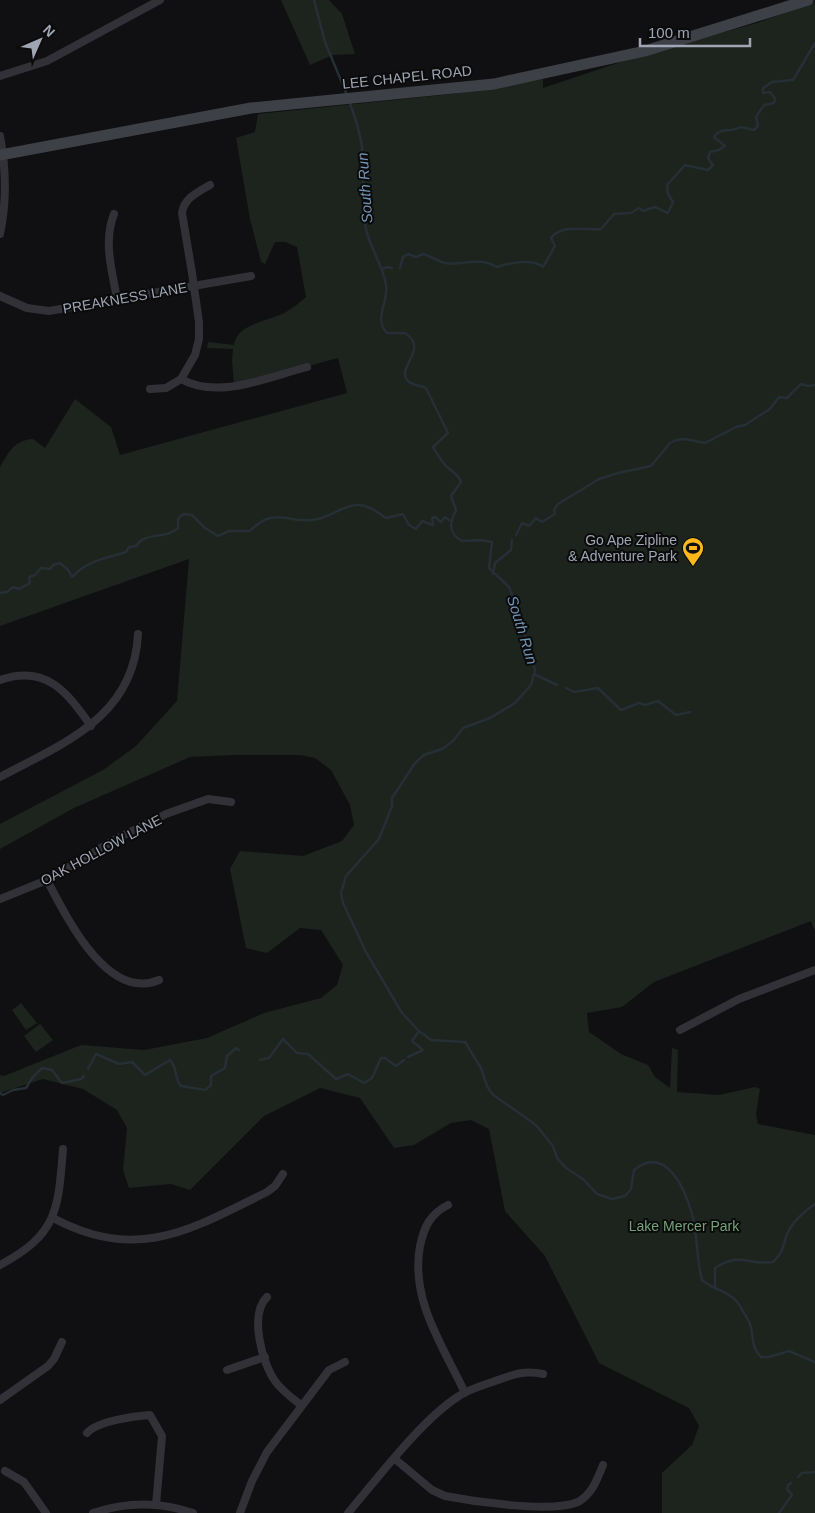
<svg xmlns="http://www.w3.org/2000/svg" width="815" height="1513" viewBox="0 0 815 1513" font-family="Helvetica,sans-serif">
<rect width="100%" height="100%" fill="#101012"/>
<!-- green -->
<g fill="#1c241d">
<polygon points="281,0 329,0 342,14 355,54 333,55 310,65"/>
<path d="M815 2V932L811 921 654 982 622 1007 587 1013 589 1032 621 1054 648 1065 655 1077 670 1088 672 1048 678 1050 677 1092 719 1095 755 1087 760 1089 756 1114 758 1124 815 1135V1513H662V1473L692 1445 699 1426 689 1408 599 1363 545 1256 505 1211 489 1129 471 1120 451 1123 414 1145 394 1148 360 1098 320 1088 264 1116 190 1190 171 1184 129 1188 123 1170 127 1128 117 1110 83 1089 43 1079 0 1093V1075L4 1076 81 1045 144 1050 207 1038 264 1013 321 998 337 985 343 965 321 930 300 928 267 953 246 948 230 869 240 851 303 856 342 841 354 825 350 805 331 770 315 758 301 755H232L190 757 74 808 0 849V824L103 770 136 746 177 701 189 559 0 626V467C9 452 14 440 33 439L45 448 75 399 111 427 120 455 347 393 338 358 227 388 203 386 234 384 232 361 233 349 207 348 208 342 234 345C237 323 270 321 286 312 293 308 300 302 306 297L297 247 285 242H275L265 264 261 262 250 219 236 138 255 132 258 114 452 94 543 79V88L642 55 757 23Z"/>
<polygon points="21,1003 37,1023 26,1030 12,1010"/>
<polygon points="40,1024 53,1040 36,1052 24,1036"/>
</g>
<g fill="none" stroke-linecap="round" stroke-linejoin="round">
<!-- stream -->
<g stroke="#262e36" stroke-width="2.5">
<polyline points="314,0 325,42 347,95"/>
<path d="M350 103C355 117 360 132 362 147 365 172 362 199 365 224 368 246 383 264 386 285 389 302 373 319 387 333H405C430 349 395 368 408 381 413 386 420 385 426 388L448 433 433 447C436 452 443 463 447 467 452 472 458 474 461 482L451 496 456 510C450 522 447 533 462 541L481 540 492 542 489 568 509 587 515 602 535 670 531 685 515 703 490 718 463 728 453 741 442 749 424 755 415 763 392 798V806L379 839 346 876 341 893 343 903 366 952 402 1013 419 1031 431 1040 465 1042 481 1068 487 1086 492 1094 536 1125 553 1146 557 1158 566 1168 583 1179 597 1194 612 1199 625 1196 631 1189 634 1170C666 1144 685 1189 692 1214 698 1235 696 1259 702 1280 713 1290 729 1291 738 1303 742 1310 747 1317 750 1324 754 1336 751 1348 761 1357H769L789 1351 815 1362"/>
<path d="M400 268 403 257 408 254 416 257 423 254C431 256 439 262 445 263 465 266 476 256 497 267 509 263 533 258 543 267L555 246 551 238C563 223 585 231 601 229L614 214 631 213 639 208 643 211 655 207 668 213 673 202 668 194 667 185 685 165 708 170 713 165 708 158 710 152 719 150 725 146 714 137C720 127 729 133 741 127L754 130 758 126 756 117 764 105 774 103 775 99 770 92 763 93V88L772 82 793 80 815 43"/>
<polyline points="382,269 387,267 392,268"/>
<polyline points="516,535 522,523 529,526 536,518 542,522 555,514 554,510 558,504 599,479 618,473 651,466 670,443 676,440 685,439 705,443 736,427 745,425 770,409 779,397 787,398 801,384 808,386 815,385"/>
<polyline points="493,574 495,563 511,550 512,540"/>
<path d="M0 593 7 592 13 587 19 589 30 583 29 577 35 575 41 568 50 569 53 565 60 563 68 570 72 577C89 560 103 559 126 552L129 547 136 546C146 531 165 540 178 528V519L183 514 192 515 205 528 218 536 229 531H250C276 504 290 526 318 519 331 516 346 504 358 505 369 505 377 512 386 518L403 514 409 525 416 529 422 521 433 525 432 518 435 517 441 522 445 517 449 520"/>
<polyline points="534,674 557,685"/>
<polyline points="566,688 574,692 598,688 621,710 639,703 645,705 658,701 676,715 690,712"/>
<polyline points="408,1057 423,1050 412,1041 419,1031"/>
<polyline points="260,1060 269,1058 283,1039 297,1053 308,1054 336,1079 348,1074 364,1083 372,1078 381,1058 385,1058 396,1066 404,1060"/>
<path d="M88 1069 96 1054 119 1064 132 1062 145 1075 170 1060C178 1068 174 1079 181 1086L205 1090 211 1085V1076L225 1068 227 1056 236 1048 239 1050"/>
<polyline points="0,1093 3,1095 13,1090 26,1088 32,1078 42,1068 52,1070 62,1083 81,1079 84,1076"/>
<path d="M715 1289V1268C741 1251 747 1266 773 1262 783 1253 783 1246 787 1234 792 1222 805 1211 815 1204"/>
<polyline points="798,1477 802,1473 815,1472"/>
<polyline points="779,1513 792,1495 787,1489 788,1485 791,1483"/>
</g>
<!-- minor -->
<g stroke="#313137" stroke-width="8">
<polyline points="0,76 47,61 160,0"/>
<path d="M0 136C6 168 7 201 0 234"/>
<path d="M114 214C103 242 112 270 117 299"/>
<polyline points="0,296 27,308 49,311 251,276"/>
<path d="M181 379C218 400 268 377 307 367"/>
<path d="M150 389 166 388 181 379 195 355 199 339V322L192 273 182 213C184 198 198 192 210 185"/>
<path d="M0 680C46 664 67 692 91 726"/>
<path d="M0 777C64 743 134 717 138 634"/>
<path d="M47 880C66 916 107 1002 159 980"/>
<polyline points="0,899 47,880 116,839 166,814 208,799 231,802"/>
<polyline points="680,1030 739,999 815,970"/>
<path d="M448 1205C430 1214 424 1227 420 1246 410 1300 443 1346 465 1393"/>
<path d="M53 1218C137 1263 190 1230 267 1192L275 1186 283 1174"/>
<path d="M0 1265C58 1234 58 1210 63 1149"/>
<path d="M267 1297C249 1314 262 1363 275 1381 282 1391 292 1398 301 1405"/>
<polyline points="227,1370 265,1357"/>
<polyline points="0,1400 48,1366 54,1359 62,1342"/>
<path d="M87 1433C97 1421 135 1416 150 1415L162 1436 156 1505"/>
<path d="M395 1459 432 1490 445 1496C476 1502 552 1513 578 1502 592 1494 597 1480 603 1465"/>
<polyline points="5,1471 24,1482 46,1513"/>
<path d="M93 1513C126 1502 161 1502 193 1513"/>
<polyline points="240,1513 252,1481 267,1452 329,1370 345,1362"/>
<path d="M348 1513C378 1478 421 1420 459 1396 471 1388 485 1385 498 1380 514 1374 526 1370 543 1374"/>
</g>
<!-- secondary -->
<polyline stroke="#3e4047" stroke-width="11" points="0,155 251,108 494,84 645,51 808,0"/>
</g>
<!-- icons -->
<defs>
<g id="stadium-pin" transform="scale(1.125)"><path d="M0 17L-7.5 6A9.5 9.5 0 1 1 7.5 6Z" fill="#ffb81a" stroke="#0b0b0c"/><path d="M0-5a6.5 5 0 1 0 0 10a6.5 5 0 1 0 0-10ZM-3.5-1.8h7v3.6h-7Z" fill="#111"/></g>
</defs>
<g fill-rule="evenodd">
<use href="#stadium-pin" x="693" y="548"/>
</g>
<g text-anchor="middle" stroke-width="4" stroke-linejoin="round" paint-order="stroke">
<!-- street labels -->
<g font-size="14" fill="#a0a5b4" stroke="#0b0b0c">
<text transform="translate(407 77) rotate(-6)" y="5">LEE CHAPEL ROAD</text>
<text transform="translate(125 298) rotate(-10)" y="5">PREAKNESS LANE</text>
<text transform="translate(101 850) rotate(-28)" y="5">OAK HOLLOW LANE</text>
</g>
<!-- poi labels -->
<g font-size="14" fill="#a0a5b4" stroke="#0b0b0c" text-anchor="end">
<text x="677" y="545">Go Ape Zipline<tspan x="677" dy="16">&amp; Adventure Park</tspan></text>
</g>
<!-- park labels -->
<g font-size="14" fill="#75a179" stroke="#0b0b0c">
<text x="684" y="1231">Lake Mercer Park</text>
</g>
<!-- water labels -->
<g font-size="15" font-style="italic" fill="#7393b3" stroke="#0b0b0c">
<text transform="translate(365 188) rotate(-94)" y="5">South Run</text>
<text transform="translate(522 630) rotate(73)" y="5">South Run</text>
</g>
</g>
<!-- north arrow -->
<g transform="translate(40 40) rotate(45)" stroke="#0b0b0c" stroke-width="4" paint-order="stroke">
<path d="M0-4L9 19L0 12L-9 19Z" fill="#a0a5b4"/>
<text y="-8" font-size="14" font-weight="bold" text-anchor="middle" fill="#a0a5b4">N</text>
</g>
<!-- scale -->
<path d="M640 38v8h110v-8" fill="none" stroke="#a0a5b4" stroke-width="2.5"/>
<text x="648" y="38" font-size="15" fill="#a0a5b4" stroke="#0b0b0c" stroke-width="4" paint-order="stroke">100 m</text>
</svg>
